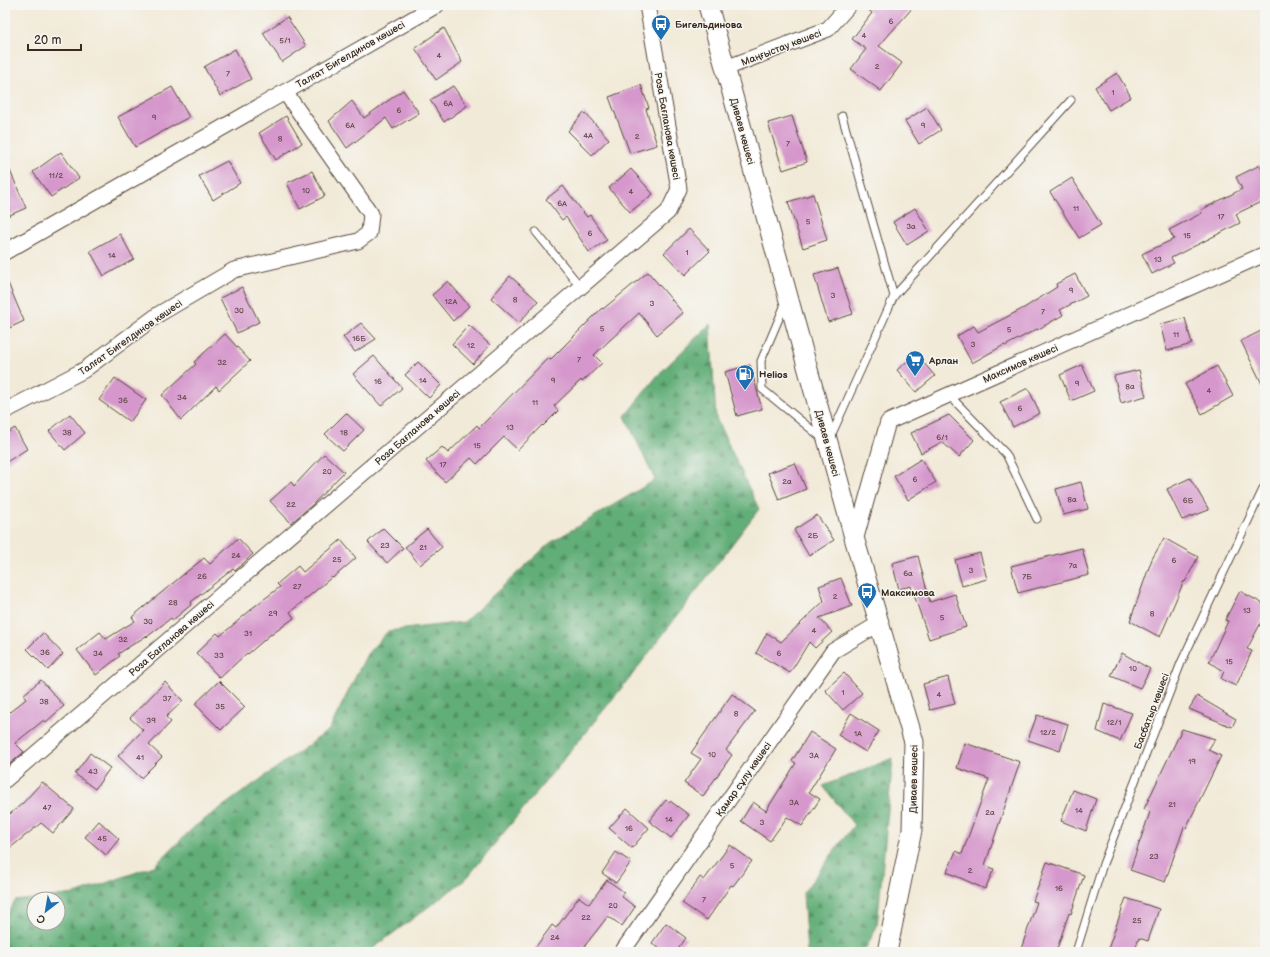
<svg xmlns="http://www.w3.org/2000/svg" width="1270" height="957" viewBox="0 0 1270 957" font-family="'Balsamiq Sans',sans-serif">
<defs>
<pattern id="forest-firs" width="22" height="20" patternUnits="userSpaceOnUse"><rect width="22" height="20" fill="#62ae78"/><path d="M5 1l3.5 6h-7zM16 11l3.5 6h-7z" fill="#528e62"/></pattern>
</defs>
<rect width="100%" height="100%" fill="#f6f6f2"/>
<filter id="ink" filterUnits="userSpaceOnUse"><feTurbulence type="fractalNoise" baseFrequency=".025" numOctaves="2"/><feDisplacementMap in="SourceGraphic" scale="8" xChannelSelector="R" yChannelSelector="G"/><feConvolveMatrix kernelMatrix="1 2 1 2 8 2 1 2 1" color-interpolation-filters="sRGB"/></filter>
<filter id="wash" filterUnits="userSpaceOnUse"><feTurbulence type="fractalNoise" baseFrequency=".012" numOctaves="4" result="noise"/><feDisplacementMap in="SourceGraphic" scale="16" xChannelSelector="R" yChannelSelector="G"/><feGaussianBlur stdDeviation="0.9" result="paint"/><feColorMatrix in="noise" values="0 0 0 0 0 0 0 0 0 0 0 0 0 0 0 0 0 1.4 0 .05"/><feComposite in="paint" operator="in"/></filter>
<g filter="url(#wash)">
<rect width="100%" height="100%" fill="#f2ead8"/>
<!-- forest -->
<g fill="url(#forest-firs)" stroke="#4e6c4b" fill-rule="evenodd">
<path d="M710 324 716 418 759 509 629 679 466 879 368 952H5V919L15 901 75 894 154 866 194 827 329 730 367 654 388 631 464 622 550 543 655 480 625 416 658 375ZM34 899H58V923H34Z"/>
<polygon points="893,758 877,926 864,952 807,952 803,893 854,825 823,786"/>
</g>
<g id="blocks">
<!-- building -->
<g fill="#d698cc">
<polygon points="863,5 915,5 879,46 902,63 881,91 851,69 866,49 852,39 872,13"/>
<polygon points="287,17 306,46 282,62 263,33"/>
<polygon points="444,28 462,62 436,80 415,48"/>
<polygon points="235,49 251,79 220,96 204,67"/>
<polygon points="1117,73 1131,97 1109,110 1095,87"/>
<polygon points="641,85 649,108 646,109 657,145 630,153 609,97"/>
<polygon points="453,86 467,106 444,122 430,100"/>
<polygon points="172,87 189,117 135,147 118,117"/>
<polygon points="403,90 419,113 393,129 386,118 347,148 329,121 352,101 364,118"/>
<polygon points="927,107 941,130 919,144 905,121"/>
<polygon points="584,112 609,139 592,155 568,131"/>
<polygon points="286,116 302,143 276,160 259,133"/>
<polygon points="792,116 807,162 783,170 768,123"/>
<polygon points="61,152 79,178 51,197 33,172"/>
<polygon points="5,159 26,208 5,217"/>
<polygon points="227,161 240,183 213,200 199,176"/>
<polygon points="1260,165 1265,176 1265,200 1236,214 1240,223 1171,258 1174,263 1152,274 1142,254 1174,239 1169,230 1202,213 1201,210 1242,189 1236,177"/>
<polygon points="631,169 653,194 630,212 609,188"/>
<polygon points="312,171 325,196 300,209 287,183"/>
<polygon points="1072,178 1101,225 1079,238 1050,192"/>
<polygon points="563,186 587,217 590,215 607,240 589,252 566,217 562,220 546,199"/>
<polygon points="813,194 827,240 803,248 788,202"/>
<polygon points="915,208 929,231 907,245 893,222"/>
<polygon points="689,229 710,251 685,275 664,253"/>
<polygon points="120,234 134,259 104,276 90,251"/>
<polygon points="838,268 853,314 828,322 814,275"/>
<polygon points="648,272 683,313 657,335 639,313 594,355 602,363 582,382 581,380 554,406 558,411 543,426 542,425 518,450 504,437 477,464 471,458 445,482 426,461 442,447 448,453 477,425 479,428 548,358 550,360 602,308 603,309"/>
<polygon points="1075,274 1087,296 1060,310 1063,315 1037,330 1037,329 1005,346 1004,345 972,363 957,336 974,326 978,332 1024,308 1057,287 1056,284"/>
<polygon points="5,276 24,321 5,330"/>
<polygon points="510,276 538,301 519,323 491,298"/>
<polygon points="448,281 469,306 453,321 432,295"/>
<polygon points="242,287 259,322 237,333 220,298"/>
<polygon points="1185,318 1192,344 1167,351 1160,324"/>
<polygon points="361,323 376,339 355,352 343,337"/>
<polygon points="469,325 490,345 473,364 452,344"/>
<polygon points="1265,329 1265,390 1241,341"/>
<polygon points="225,334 250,361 219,390 216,386 181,420 162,395 196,364 194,362"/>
<polygon points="916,354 935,376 916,392 897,370"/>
<polygon points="374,356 402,388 381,406 353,374"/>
<polygon points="418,362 441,385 429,398 405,375"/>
<polygon points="750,365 762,409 737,416 725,372"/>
<polygon points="1082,365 1094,391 1071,401 1060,375"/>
<polygon points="1217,366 1233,396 1202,414 1185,384"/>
<polygon points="1139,370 1146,396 1121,403 1114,376"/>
<polygon points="115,378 146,400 130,422 99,400"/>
<polygon points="1028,388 1040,413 1013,427 1000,402"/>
<polygon points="346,413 364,430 343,451 325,434"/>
<polygon points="70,414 85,433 65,450 49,431"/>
<polygon points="949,415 974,440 959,457 942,442 921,453 911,433"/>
<polygon points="15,428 27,449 5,463 5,434"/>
<polygon points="324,454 344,472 312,505 291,523 270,501 291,482 294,486"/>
<polygon points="921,459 936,482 908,500 894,476"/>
<polygon points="795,463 806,489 779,500 768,473"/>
<polygon points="1190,478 1209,510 1182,520 1167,489"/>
<polygon points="1081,482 1088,509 1063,515 1056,489"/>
<polygon points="817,515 834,540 809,556 794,530"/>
<polygon points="383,528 403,548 387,563 368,542"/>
<polygon points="427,529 442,547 420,565 405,547"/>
<polygon points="238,538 253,554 235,571 233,569 191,602 192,604 173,620 171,618 147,637 146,636 118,654 120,656 96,675 77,650 100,632 106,639 135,621 132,617 184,574 204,558 210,564"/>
<polygon points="1164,538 1198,557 1185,582 1184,581 1160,637 1130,621 1152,559"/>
<polygon points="341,540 356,558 333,578 332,577 290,612 294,618 271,635 271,634 248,654 247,653 220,678 196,653 217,633 220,636 252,609 251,609 280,587 277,584 298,566 303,572"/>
<polygon points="1082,548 1089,575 1018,593 1011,566"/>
<polygon points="980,553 987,579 962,586 955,560"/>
<polygon points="918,556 930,602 955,594 966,627 929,639 911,586 899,589 892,563"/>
<polygon points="841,578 852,606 819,618 832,632 815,648 809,642 790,673 756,653 767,633 781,642 824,601 819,586"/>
<polygon points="1240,591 1265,605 1265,615 1247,649 1252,651 1236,686 1221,679 1224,671 1209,662 1228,621 1225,620"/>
<polygon points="43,633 63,654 48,670 27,649"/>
<polygon points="1122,653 1150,669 1140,688 1111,676"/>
<polygon points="844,673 862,693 843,710 825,690"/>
<polygon points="948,677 955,704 930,710 923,684"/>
<polygon points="41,680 64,706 46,722 44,720 15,743 24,752 5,768 5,716 26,699 23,695"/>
<polygon points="219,681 245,707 221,730 195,704"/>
<polygon points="165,682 183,701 166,717 171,722 149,745 162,757 141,778 118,756 143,730 130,718"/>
<polygon points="732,694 755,711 726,750 732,755 703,796 684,783 701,759 691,753"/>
<polygon points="1197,696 1236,719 1232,727 1189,709"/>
<polygon points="1104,704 1132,713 1120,741 1097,731"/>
<polygon points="851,713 879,731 866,752 838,735"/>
<polygon points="1037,715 1068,724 1060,751 1028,740"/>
<polygon points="1182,729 1215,739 1208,750 1221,756 1186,828 1184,827 1165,882 1130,870 1150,812 1144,809"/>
<polygon points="810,732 836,749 809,792 820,799 802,826 787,817 770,841 741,821 753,802 766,811 796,763 792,761"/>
<polygon points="965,743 1020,762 985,865 994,869 985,889 947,872 956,851 962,854 989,779 957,768"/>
<polygon points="90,753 110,768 95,789 75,774"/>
<polygon points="42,782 74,809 53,833 41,823 5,852 5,818 23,803"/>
<polygon points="1073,790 1096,799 1086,831 1061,821"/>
<polygon points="666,800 669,802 670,801 689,815 671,838 649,821"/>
<polygon points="627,808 649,828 632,848 609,828"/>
<polygon points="99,821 119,839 106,855 85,837"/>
<polygon points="730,845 752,861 733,886 731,885 707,920 682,903 700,877 704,880"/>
<polygon points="616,852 631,862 616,883 602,873"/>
<polygon points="1047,862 1084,875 1071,914 1069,913 1056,952 1020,952 1037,902 1033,901"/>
<polygon points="607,880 624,892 621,896 635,907 622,926 608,916 580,952 532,952 552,925 556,928 579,897 589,904"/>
<polygon points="1126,898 1159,909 1148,941 1139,938 1134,952 1107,952"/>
<polygon points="666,923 686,938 676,952 664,952 652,943"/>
</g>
</g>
</g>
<g filter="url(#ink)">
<use href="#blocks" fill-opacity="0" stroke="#56473a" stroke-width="1"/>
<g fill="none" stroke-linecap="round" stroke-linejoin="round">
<!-- service casing -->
<g stroke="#56473a" stroke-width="9">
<g id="service">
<polyline points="842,116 894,296"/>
<polyline points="536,232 580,286"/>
<polyline points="786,302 761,361 762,389 822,438"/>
<polyline points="949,395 1006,454 1037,519"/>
<polyline points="831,436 894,296 1071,100"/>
<polyline points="1076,952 1103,864 1181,663 1265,485"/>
</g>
</g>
<!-- minor casing -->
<g stroke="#56473a" stroke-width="17">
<g id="minor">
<polyline points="726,68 828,29 849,5"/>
<polyline points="5,252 437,5"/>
<polyline points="5,411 84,370 159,314 234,270 358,241 369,233 371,214 285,92"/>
<polyline points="855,541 888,422 1265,254"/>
<polyline points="5,780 668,212 679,189 647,5"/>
<polyline points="622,952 833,651 880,623"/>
</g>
</g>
<!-- tertiary casing -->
<g stroke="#56473a" stroke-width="21">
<polyline id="tertiary" points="708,5 855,541 914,742 912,830 887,952"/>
</g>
<!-- service -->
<use href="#service" stroke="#fff" stroke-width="7"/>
<!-- minor -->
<use href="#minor" stroke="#fff" stroke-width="15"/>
<!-- tertiary -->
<use href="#tertiary" stroke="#fff" stroke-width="19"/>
</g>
</g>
<!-- icons -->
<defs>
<g id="bus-pin" transform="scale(1)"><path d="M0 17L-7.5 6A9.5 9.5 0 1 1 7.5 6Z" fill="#1f6fb2" stroke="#f6f6f2"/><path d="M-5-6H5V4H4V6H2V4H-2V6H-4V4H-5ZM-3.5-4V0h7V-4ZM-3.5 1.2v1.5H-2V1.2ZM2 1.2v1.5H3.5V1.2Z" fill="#fff"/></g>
<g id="supermarket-pin" transform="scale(1)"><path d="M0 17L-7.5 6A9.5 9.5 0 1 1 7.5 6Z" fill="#1f6fb2" stroke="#f6f6f2"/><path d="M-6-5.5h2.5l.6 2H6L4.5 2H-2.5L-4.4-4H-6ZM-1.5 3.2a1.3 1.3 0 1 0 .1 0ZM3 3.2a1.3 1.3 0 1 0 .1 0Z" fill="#fff"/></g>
<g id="fuel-pin" transform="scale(1)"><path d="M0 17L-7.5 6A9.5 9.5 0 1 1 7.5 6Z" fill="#1f6fb2" stroke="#f6f6f2"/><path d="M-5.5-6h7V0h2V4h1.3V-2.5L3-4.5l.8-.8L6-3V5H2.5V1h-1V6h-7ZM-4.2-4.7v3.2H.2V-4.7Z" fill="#fff"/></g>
</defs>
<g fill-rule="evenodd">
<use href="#bus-pin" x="661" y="24"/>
<use href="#supermarket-pin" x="915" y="360"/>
<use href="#fuel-pin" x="745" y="374"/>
<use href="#bus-pin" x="867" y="592"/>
</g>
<g text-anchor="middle" stroke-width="3" stroke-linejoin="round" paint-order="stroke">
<!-- number labels -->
<g font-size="8" fill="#62464a">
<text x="891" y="24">6</text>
<text x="864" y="38">4</text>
<text x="285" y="43">5/1</text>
<text x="439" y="58">4</text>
<text x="877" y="69">2</text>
<text x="228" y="76">7</text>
<text x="1113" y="95">1</text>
<text x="448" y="106">6А</text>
<text x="399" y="113">6</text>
<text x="154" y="120">9</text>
<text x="350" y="128">6А</text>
<text x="923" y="128">9</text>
<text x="588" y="138">4А</text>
<text x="637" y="139">2</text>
<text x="280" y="141">8</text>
<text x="788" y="146">7</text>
<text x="56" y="178">11/2</text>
<text x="306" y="193">10</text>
<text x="631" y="194">4</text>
<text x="562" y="206">6А</text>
<text x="1076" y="211">11</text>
<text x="1221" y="219">17</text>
<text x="808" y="224">5</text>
<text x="911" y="229">3а</text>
<text x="590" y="236">6</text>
<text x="1187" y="238">15</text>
<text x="687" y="255">1</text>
<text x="112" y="258">14</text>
<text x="1158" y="262">13</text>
<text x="1071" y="293">9</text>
<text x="833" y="298">3</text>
<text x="515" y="302">8</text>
<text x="451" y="304">12А</text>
<text x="652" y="306">3</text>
<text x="239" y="313">30</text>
<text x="1043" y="314">7</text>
<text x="602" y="331">5</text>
<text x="1009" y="332">5</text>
<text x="1176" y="337">11</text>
<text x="359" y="341">16Б</text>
<text x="973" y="347">3</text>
<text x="471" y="348">12</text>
<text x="579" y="362">7</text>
<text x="222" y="365">32</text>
<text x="423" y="383">14</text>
<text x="553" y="383">9</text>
<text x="378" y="384">16</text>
<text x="1077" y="386">9</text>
<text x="1130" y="389">8а</text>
<text x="1209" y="393">4</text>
<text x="182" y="400">34</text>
<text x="123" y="403">36</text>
<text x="535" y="405">11</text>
<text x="1020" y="411">6</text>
<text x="510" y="430">13</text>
<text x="67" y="435">38</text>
<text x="344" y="435">18</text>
<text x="942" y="440">6/1</text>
<text x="477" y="448">15</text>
<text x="443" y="467">17</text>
<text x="327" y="474">20</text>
<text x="915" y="482">6</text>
<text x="787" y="484">2а</text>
<text x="1072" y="502">8а</text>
<text x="1188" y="503">6Б</text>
<text x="291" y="507">22</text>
<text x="813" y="538">2Б</text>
<text x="385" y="548">23</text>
<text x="423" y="550">21</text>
<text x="236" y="558">24</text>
<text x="337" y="562">25</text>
<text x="1174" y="563">6</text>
<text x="1073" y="568">7а</text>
<text x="971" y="573">3</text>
<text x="908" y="576">6а</text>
<text x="202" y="579">26</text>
<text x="1027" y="579">7Б</text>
<text x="297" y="589">27</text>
<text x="835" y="599">2</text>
<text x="173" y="605">28</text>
<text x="1247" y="613">13</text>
<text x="273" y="616">29</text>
<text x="1152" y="616">8</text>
<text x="942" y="620">5</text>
<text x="148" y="624">30</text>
<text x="814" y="633">4</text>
<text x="248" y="636">31</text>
<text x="123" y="642">32</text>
<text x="45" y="655">36</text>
<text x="98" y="656">34</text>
<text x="779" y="656">6</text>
<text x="219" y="658">33</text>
<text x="1229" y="664">15</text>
<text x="1133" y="671">10</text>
<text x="843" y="695">1</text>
<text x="939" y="697">4</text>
<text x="167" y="701">37</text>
<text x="44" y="704">38</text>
<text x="220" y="709">35</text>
<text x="736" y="716">8</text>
<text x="151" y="723">39</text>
<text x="1114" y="725">12/1</text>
<text x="1048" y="735">12/2</text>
<text x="858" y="736">1А</text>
<text x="712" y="757">10</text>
<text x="814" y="758">3А</text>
<text x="140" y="760">41</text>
<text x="1192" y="764">19</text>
<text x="93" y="774">43</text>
<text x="794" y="805">3А</text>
<text x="1172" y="807">21</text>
<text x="47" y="810">47</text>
<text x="1079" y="813">14</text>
<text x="990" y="815">2а</text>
<text x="669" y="822">14</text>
<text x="762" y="825">3</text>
<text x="629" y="831">16</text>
<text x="102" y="841">45</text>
<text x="1154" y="859">23</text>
<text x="732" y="868">5</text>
<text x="970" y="873">2</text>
<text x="1059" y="891">16</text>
<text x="704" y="902">7</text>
<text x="613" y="908">20</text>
<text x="586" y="920">22</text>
<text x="1137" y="923">25</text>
<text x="555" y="940">24</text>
</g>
<!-- poi labels -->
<g font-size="10" font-weight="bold" fill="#3b2a1e" stroke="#f6f6f2" text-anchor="start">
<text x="675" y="28">Бигельдинова</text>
<text x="929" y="364">Арлан</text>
<text x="759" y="378">Helios</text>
<text x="881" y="596">Максимова</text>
</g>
<!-- street labels -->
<g font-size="10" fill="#3b2a1e" stroke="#f6f6f2">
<text transform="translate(781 47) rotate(-21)" y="4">Маңғыстау көшесі</text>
<text transform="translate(350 54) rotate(-30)" y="4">Талғат Бигелдинов көшесі</text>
<text transform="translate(668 126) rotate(80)" y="4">Роза Бағланова көшесі</text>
<text transform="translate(743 131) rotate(75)" y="4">Диваев көшесі</text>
<text transform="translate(130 337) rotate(-35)" y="4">Талғат Бигелдинов көшесі</text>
<text transform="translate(1020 363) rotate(-24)" y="4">Максимов көшесі</text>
<text transform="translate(417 427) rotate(-41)" y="4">Роза Бағланова көшесі</text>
<text transform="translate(828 443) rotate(75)" y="4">Диваев көшесі</text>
<text transform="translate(171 638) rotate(-41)" y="4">Роза Бағланова көшесі</text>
<text transform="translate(1151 711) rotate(-69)" y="4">Басбатыр көшесі</text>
<text transform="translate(743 779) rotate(-55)" y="4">Қамар сұлу көшесі</text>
<text transform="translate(913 779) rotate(-89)" y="4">Диваев көшесі</text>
</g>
</g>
<!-- margin -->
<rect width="1270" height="957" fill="none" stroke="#f6f6f2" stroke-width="20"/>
<!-- north arrow -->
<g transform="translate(46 911) rotate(211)"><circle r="19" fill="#f6f6f2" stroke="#aba49d"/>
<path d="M0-3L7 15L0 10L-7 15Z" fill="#1f6fb2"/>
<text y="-6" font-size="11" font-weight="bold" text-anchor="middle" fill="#3b2a1e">С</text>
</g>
<!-- scale -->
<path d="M28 44v6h53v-6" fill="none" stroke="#3b2a1e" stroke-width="2"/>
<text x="34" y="44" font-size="12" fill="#3b2a1e" stroke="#f6f6f2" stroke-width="3" paint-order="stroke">20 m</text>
</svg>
